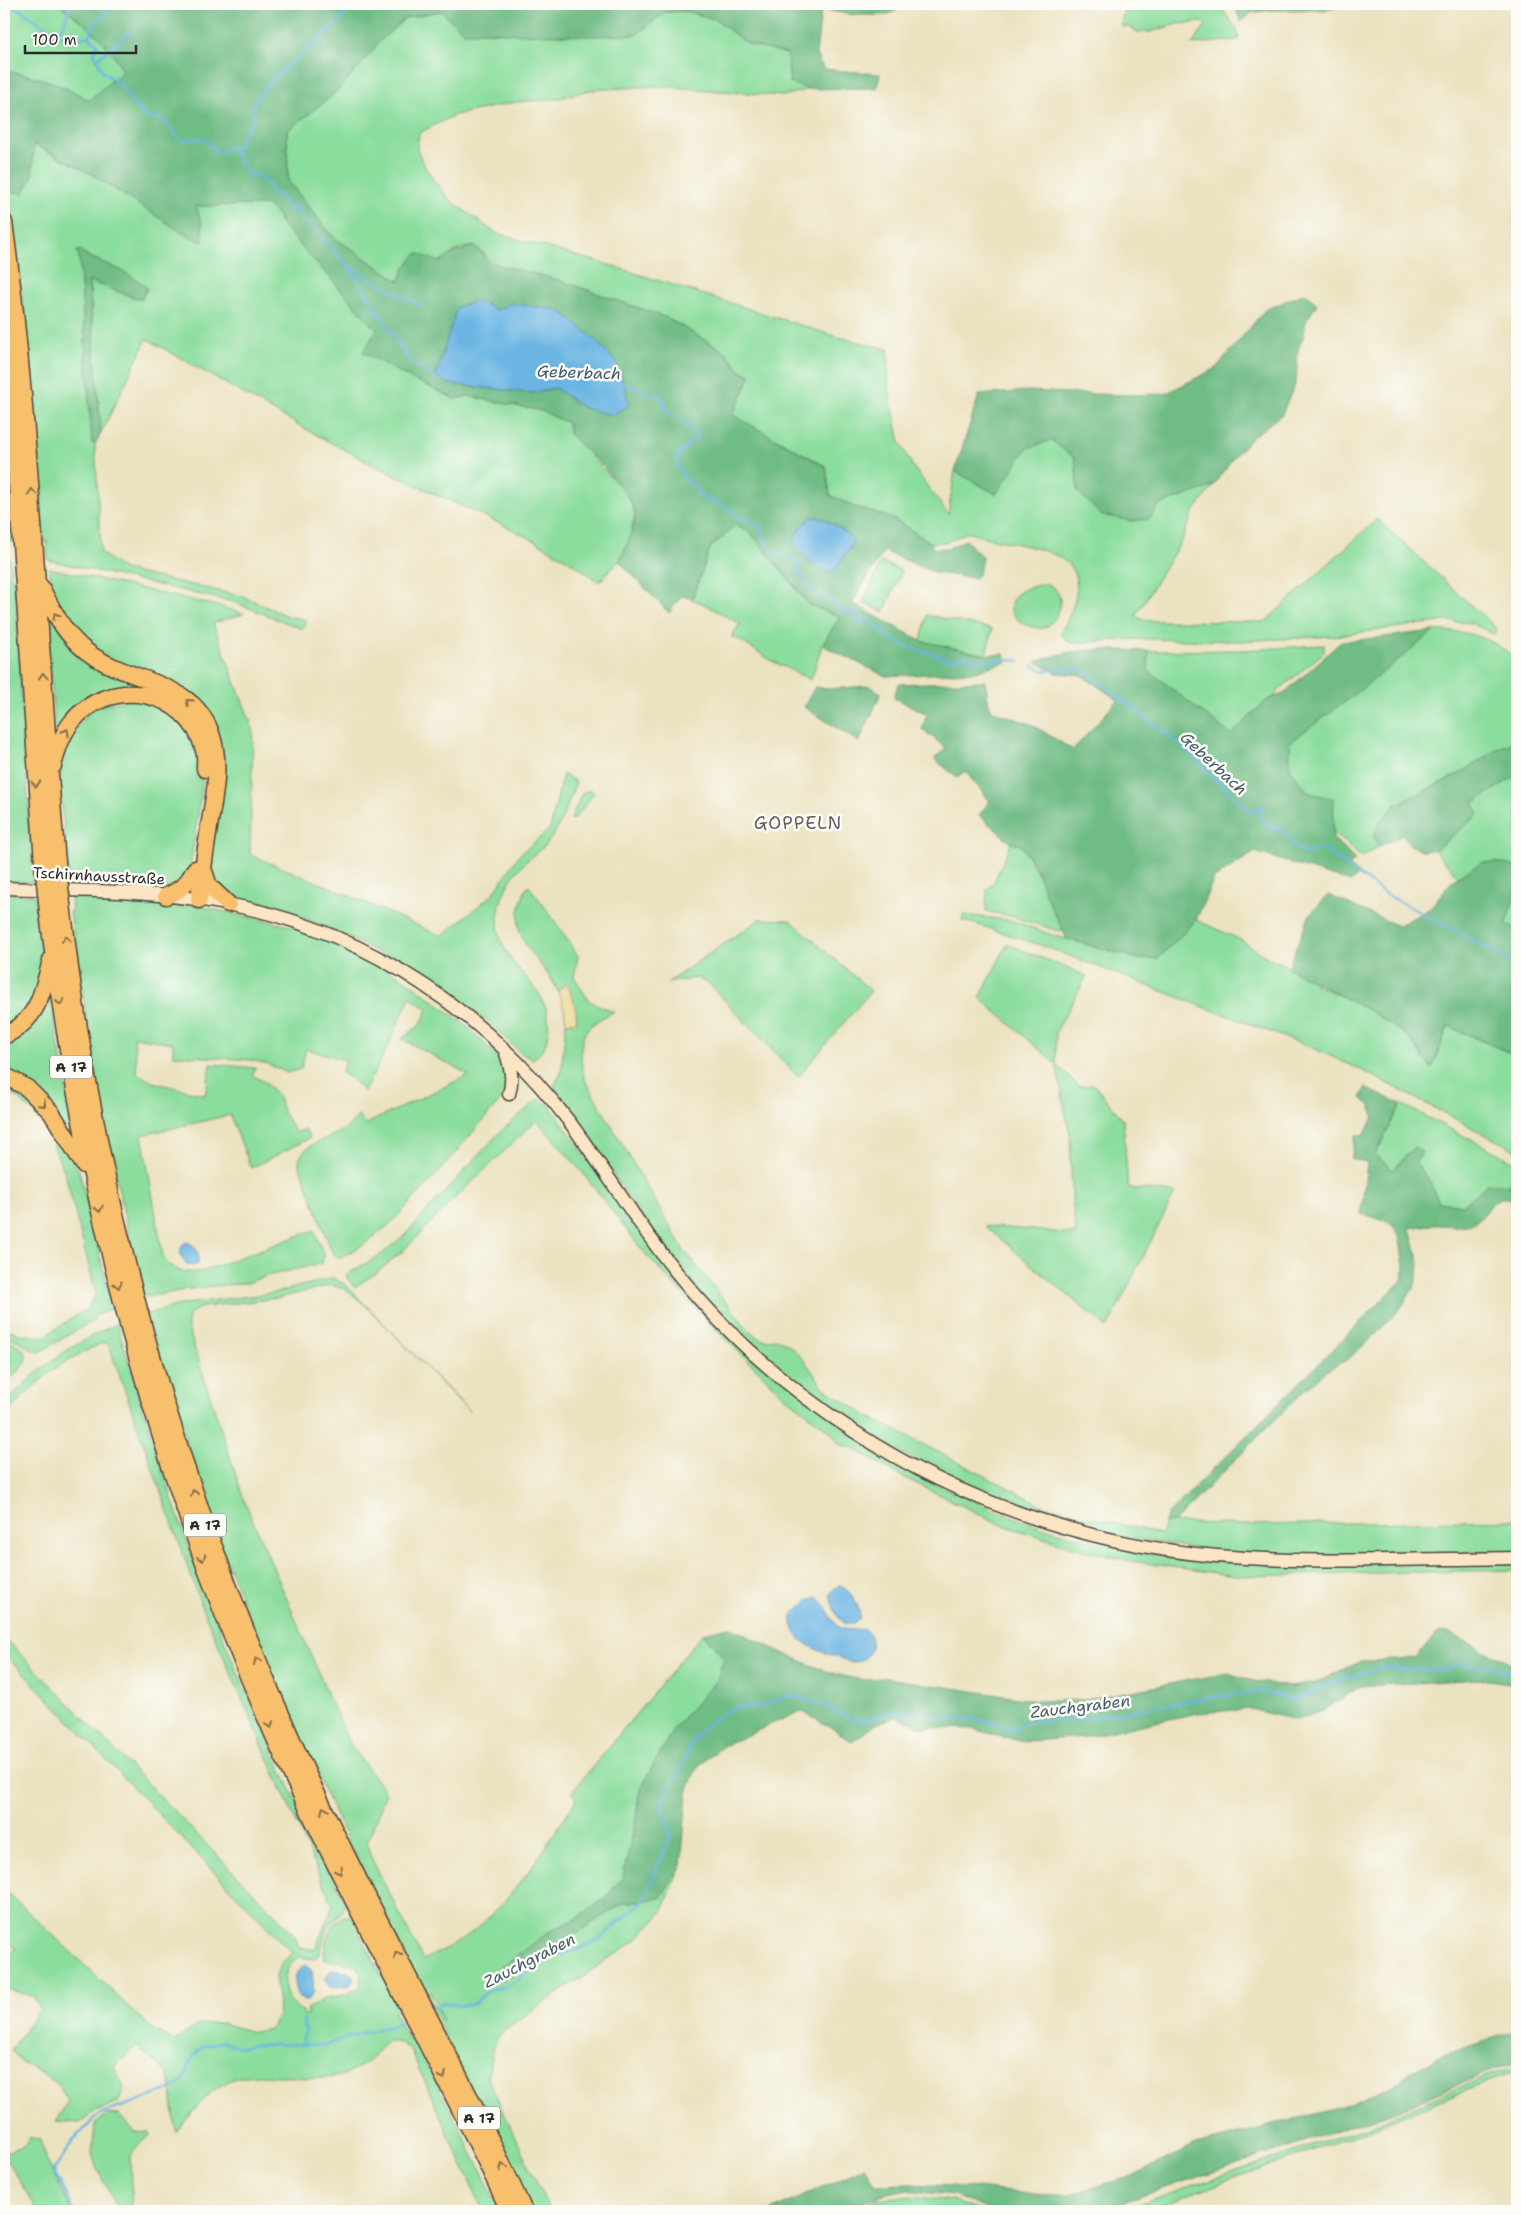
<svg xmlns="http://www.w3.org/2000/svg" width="1521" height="2215" viewBox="0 0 1521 2215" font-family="'Shantell Sans',sans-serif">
<rect width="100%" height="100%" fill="#fdfcf7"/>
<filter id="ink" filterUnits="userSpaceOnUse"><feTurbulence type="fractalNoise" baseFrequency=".02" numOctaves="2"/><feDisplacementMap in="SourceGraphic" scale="10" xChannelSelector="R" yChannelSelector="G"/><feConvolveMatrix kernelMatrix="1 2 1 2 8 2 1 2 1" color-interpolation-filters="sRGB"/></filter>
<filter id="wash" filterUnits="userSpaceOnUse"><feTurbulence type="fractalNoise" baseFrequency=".0096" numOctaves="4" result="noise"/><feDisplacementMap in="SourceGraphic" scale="20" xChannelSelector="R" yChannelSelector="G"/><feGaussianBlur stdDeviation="1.12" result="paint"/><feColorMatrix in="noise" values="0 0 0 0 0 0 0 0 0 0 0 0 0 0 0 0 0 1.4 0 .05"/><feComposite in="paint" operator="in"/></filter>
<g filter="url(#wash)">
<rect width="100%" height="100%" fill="#ebe2c0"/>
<!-- green -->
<g fill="#8bdd9e" stroke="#5b8464">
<path d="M4 4H58L90 27 108 46 124 71 89 100C60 84 36 75 4 71Z"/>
<polygon points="1124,4 1218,4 1237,29 1239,40 1192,44 1206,25 1203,22 1177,24 1150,32 1137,32 1130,27 1121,26"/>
<path d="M441 11 464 32 636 35 665 12 686 11 717 20 742 40 751 45 787 54 790 83 809 89 783 96 657 86 590 90 556 99 516 102 455 115 419 133 417 148 422 162 435 182 451 201 496 233 609 265 838 337 888 349 889 391 900 442 913 467 948 514 955 471 996 494 1026 449 1051 440 1075 458 1078 492 1158 505 1213 486 1193 513 1182 540 1135 617 1151 621 1265 622 1377 519 1498 630 1494 634 1471 623 1446 621 1334 636 1242 641 1135 639 1071 643 1060 634C1108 549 1043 551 979 536L968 532 947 542 931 543 897 521 857 508 830 495 826 466 732 415 751 375 739 370 726 352 667 318 573 285 496 264 475 246 461 248 439 262 406 266 399 281 332 236 288 181 287 131 334 94 364 61 380 41 405 18Z"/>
<path d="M33 144 90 173 133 200 202 225 196 206 268 205 276 213 284 226 377 330 364 352 408 377 455 399 468 396 542 411 568 423 594 460 628 494 635 514 629 540 619 561 599 582C541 537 466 509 400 478 313 436 231 386 147 339L101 433 89 281 141 300 147 288C136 278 122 270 108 265 98 260 88 258 80 250L76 252 79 255 92 443 95 444 101 553 124 570 242 596 287 616 307 620 303 629 233 602 48 560 47 541H44L31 366 8 192H23Z"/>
<polygon points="4,422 11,542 9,542 9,550 4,551"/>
<polygon points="736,524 752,534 809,605 840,617 822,645 811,680 772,661 736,638 731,637 740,624 704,604 692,599 710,548"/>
<polygon points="4,558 10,559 11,579 14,579 33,882 4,882"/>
<polygon points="881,562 902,571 884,612 863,603"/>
<path d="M49 568 218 606 244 614 213 623 253 729 250 855 332 888 439 935H443L493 894 519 855 550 829 563 774 576 782C569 800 563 821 552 837 546 846 538 851 530 858 509 876 494 904 499 932 506 973 558 988 547 1038 545 1047 541 1055 532 1059L522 1054 490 1023 422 976 366 946 298 915 267 904 228 896 208 876 219 749 114 662 69 629 51 590 53 589Z"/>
<path d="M1047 584C1068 592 1061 619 1044 628 1024 630 996 609 1020 592 1027 587 1038 585 1047 584Z"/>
<polygon points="47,610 63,633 145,682 201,729 134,688 55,734"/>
<polygon points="927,615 992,629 986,655 921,641"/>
<path d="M1434 631C1472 631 1487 636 1517 659V741L1499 748 1461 773 1395 805 1374 836 1378 847 1361 857 1333 831V799L1309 793 1290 769 1289 742 1353 696Z"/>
<polygon points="1324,645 1324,652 1278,691 1273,698 1267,700 1231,735 1147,670 1149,651 1243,650"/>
<polygon points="135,697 182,718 203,766 201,794 189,874 165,890 70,883 59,782 61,762 69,735 96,707"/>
<path d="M1517 775V868C1490 857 1482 863 1458 877L1433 849H1436L1479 814 1472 803Z"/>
<polygon points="591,790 594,793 574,820 571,819 582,793"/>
<path d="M1011 843 1021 845C1039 872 1050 903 1065 932 1038 927 1014 914 986 912L987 890 994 882Z"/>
<polygon points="1517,877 1517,930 1506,926"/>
<path d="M528 885 550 914 578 956 574 977 589 1001 614 1012C605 1016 594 1021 587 1030 578 1042 581 1066 585 1080L683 1249 752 1334 764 1340 779 1339 790 1346 804 1360 824 1388 871 1418 1044 1506 1162 1534 1165 1522 1250 1525 1517 1520V1552C1467 1552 1418 1553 1368 1554 1313 1555 1256 1556 1201 1549 1022 1528 851 1448 724 1318 688 1281 656 1239 628 1196 603 1160 581 1122 553 1088L561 1073 566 1023 577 1021 567 983 558 991C535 948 502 939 528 885Z"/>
<polygon points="4,894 34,895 36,914 39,914 44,958 38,997 4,1033"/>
<path d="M71 896 198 906 294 927 361 953 413 985 469 1028 499 1058 506 1070 504 1096 437 1174 392 1222 365 1244 339 1258 332 1252 299 1164C298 1145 329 1139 344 1130 349 1127 354 1121 358 1116L366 1124 469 1075 402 1039 421 1024 428 1009 410 997 390 1042 364 1092 352 1079 341 1073 346 1060 306 1049 301 1069 287 1073 268 1064 251 1060 173 1055V1043L134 1037 137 1073 152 1082 205 1095 211 1064 255 1068 252 1075 265 1082 279 1097 283 1112 296 1133 305 1129 310 1138 251 1168 230 1115 142 1135 163 1257C173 1272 187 1274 203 1271L314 1230 325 1257 322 1258 323 1263 266 1276 247 1283 195 1288 142 1298 97 1088 70 911H72Z"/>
<polygon points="963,915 1011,920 1052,935 1140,959 1158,959 1196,920 1239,939 1269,958 1315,979 1314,984 1371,1010 1406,1035 1432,1069 1448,1026 1517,1056 1517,1151 1365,1072 1315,1049 1046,947 976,924 962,921"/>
<polygon points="760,919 790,920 871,991 798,1077 710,985 697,978 667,983"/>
<polygon points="1007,944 1087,976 1056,1032 1056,1064 1079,1086 1094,1085 1123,1120 1128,1188 1175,1193 1107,1328 985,1226 1076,1234 1072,1199 1070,1135 1056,1064 980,998"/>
<polygon points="48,986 75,1139 4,1071 4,1040"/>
<polygon points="4,1079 42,1107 79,1171 113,1308 93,1317 94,1320 40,1352 31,1349 4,1332 4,1327 19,1334 43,1337 87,1309 96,1294 65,1173 42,1120 4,1086"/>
<polygon points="537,1100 541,1100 548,1104 559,1118 612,1194 709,1317 887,1458 931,1482 997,1511 1051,1530 1138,1552 1193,1559 1517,1562 1517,1570 1236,1576 1130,1561 1076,1548 1002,1525 901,1476 851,1447 840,1445 830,1431 783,1395 715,1329 643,1251 582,1172 537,1120 450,1203 403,1251 376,1273 355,1287 348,1280 346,1275 382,1254 406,1234 499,1133"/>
<polygon points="1401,1104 1517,1163 1517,1189 1509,1185 1489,1183 1463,1205 1438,1202 1428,1179 1415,1163 1422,1153 1414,1147 1393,1170 1375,1155"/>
<path d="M333 1278 346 1285 470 1412 365 1305 345 1289 331 1285 279 1298 203 1307C190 1311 188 1315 188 1328L244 1500 349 1743 386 1793 367 1843 370 1855 423 1960C436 1953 452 1947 464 1938 513 1904 544 1848 577 1799L572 1792 703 1633 724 1658 717 1680 675 1727 640 1789 635 1824 623 1877 605 1898 581 1916 549 1932 502 1981 623 1903 660 1898 680 1868 662 1912 636 1940 511 2025 499 2036 492 2051 488 2079 550 2211H531L425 1995 428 1994 443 2021 436 2006 438 2005 430 1992 425 1994 350 1846 279 1694 212 1524 146 1314 184 1304 274 1293Z"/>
<path d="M117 1324C147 1420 175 1516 212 1610 252 1711 299 1808 347 1905L327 1929 318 1956 315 1959 299 1957C278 1968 281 2004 303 2011V2015H307V2009L326 1998 346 1995 360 1987C368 1958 343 1965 324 1959 323 1943 330 1925 343 1916H351L399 2009 394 2012 408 2039 413 2037 417 2045 482 2172 499 2211H483L410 2049 401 2043 388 2041C374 2054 364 2067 346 2074 311 2087 256 2064 225 2083 205 2094 191 2115 176 2132L169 2074 137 2047 114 2066 124 2087 118 2103 97 2110 80 2123 56 2121 68 2101 57 2083 21 2061 11 2050 40 2009 34 1997 4 1988V1964L16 1948 4 1938V1889L152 2029 175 2041 198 2025 222 2023 253 2032 270 2029C290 2005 268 1988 279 1968 282 1962 288 1957 292 1953L4 1653V1637L295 1935 299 1948 312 1949 316 1947 333 1906 203 1610 109 1346 105 1342C60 1361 36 1381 4 1417V1405C34 1370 75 1342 117 1324Z"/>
<path d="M4 1335 25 1351 27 1361 4 1386V1372L11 1362C10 1352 4 1346 4 1335Z"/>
<polygon points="1517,2067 1517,2071 1472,2088 1365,2132 1197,2191 1149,2211 1117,2211 1365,2128 1484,2077"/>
<polygon points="118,2114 135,2133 150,2132 151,2135 141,2142 130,2156 132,2211 120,2211 118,2209 96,2167 92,2153 95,2125 106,2115"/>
<polygon points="30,2137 40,2140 45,2157 72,2211 38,2211 12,2168 4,2158 4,2153 25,2145"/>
<polygon points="911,2196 953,2201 980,2211 838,2211 877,2200"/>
</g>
<!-- forest -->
<g fill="#70bc85" stroke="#4e7458" fill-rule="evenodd">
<path d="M58 4H913L885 15H856L821 10 816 55 824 69 880 74 877 88 809 89 790 83 787 54 751 45 742 40 717 20 686 11 665 12 636 35 593 36 516 34 488 31 464 32 441 11 405 18 380 41 364 61 334 94 287 131 288 181 332 236 399 281 406 266 417 253 439 262 455 252 475 246 492 263 562 281 667 318 726 352 739 370 751 375 733 415 826 467 830 495 857 508 886 516 897 521 931 543 933 549 948 548 966 540 982 557 979 574 974 578 935 573 884 551 852 603 921 641 986 655 1004 654 1006 662 972 672 885 676 822 645 840 617 810 605 752 534 737 524 710 548 692 599 681 596 669 613 619 561C625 549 636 527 635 514 633 491 586 451 569 434L568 423 542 411 468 396 455 399 408 377 363 352 377 330 283 226 276 213 268 205 196 206 202 225 203 242 187 236 90 173 34 144 32 178 23 193 8 192 4 168V71C36 75 60 84 89 100L123 71C106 40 86 24 58 4ZM479 301 497 310 584 408 555 388 531 393 449 384ZM794 545 851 547 833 571 830 573 814 565Z"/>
<polygon points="1234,4 1359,4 1324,10 1272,10 1251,13 1241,22"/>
<path d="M80 250C88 258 98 260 108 265 122 270 136 278 147 288L141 300 89 281 101 433 95 444 92 443 79 256 76 252Z"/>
<polygon points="1305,293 1317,304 1306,321 1304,335 1298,349 1296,382 1282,414 1252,437 1235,456 1213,486 1159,505 1150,519 1131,521 1101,515 1078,492 1075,458 1051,440 1026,449 996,494 955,471 979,395 1028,391 1116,395 1165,394 1216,368 1265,310"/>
<path d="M1434 631 1353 696 1290 742V769L1309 793 1334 799 1333 838 1355 860 1349 866 1359 874 1351 882 1255 852 1214 878 1196 920 1158 959H1140L1067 939 1046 896 1035 866 1021 845 1011 843 979 815 990 801 965 771 957 777 934 759 946 748 922 729 927 714 894 698 898 684 985 681 990 710 1031 724 1073 750 1118 700 1081 675 1056 673 1036 662C1077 646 1105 650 1149 651L1148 670 1231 735 1267 700 1283 694 1341 642Z"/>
<polygon points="870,686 881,693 859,742 804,707 815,687 827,689"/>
<polygon points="1517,741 1517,775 1473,803 1479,814 1436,849 1424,851 1410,845 1403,835 1378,847 1374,836 1379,824 1395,805 1461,773 1499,748"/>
<polygon points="1483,862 1505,863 1517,868 1516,889 1506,925 1517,930 1517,1056 1448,1026 1432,1069 1406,1035 1370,1011 1288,968 1309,916 1328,895 1398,926 1429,909 1453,880"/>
<path d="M1365 1088 1401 1104 1375 1155 1393 1170 1414 1147 1422 1152 1415 1163 1428 1179 1439 1202 1463 1205 1489 1183 1509 1185 1517 1189V1201C1490 1190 1494 1210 1476 1221 1460 1230 1449 1224 1433 1225 1426 1225 1417 1227 1410 1228 1412 1240 1418 1253 1419 1265 1419 1301 1370 1339 1346 1361 1323 1368 1304 1392 1287 1408 1249 1446 1211 1484 1174 1522H1165L1167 1515 1402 1280C1406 1271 1403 1263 1402 1253 1399 1222 1389 1221 1361 1214L1367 1162 1351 1159 1356 1135H1364L1374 1116 1370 1106 1361 1098Z"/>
<path d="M729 1627C759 1641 852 1692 881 1677L1037 1701 1084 1700 1228 1673 1254 1681 1290 1687 1315 1683 1362 1661 1401 1660 1416 1657 1439 1632 1449 1633 1491 1654 1504 1658 1517 1669V1684L1481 1679 1361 1686 1323 1711 1296 1720 1250 1709 1198 1713 1085 1737 1044 1740 1020 1741 972 1729 922 1727 896 1717 875 1724 852 1742 834 1729 801 1711 723 1746 697 1767 687 1792 681 1867 660 1898 623 1903 502 1981 493 1974 549 1932 581 1916 605 1898 623 1877 635 1824 640 1789 675 1727 717 1680 724 1658 703 1633Z"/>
<polygon points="1517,2030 1517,2062 1485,2073 1399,2110 1096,2211 995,2211 953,2196 907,2190 880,2196 826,2211 771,2211 865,2167 876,2185 911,2184 968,2187 1045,2196 1070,2194 1129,2177 1196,2145 1345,2106 1391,2085 1435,2058"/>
</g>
<!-- sand -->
<polygon fill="#eeda9e" stroke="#8c8264" points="567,983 575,1005 577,1021 566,1023 564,1008 558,991"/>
<!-- water -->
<g fill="#6bb5e3" stroke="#4b7087">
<polygon points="479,301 497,310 510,303 559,310 591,336 615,361 624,383 629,405 612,415 584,408 555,388 531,393 449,384 436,376 457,307"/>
<path d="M811 517C826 516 843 530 853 540L851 547 834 571 829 573 814 565 794 545 795 535Z"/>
<path d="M186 1242C197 1245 200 1253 198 1264L194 1266 185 1263 180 1253 182 1245Z"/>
<path d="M840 1586C852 1591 860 1606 860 1618 843 1637 832 1608 830 1594L835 1588Z"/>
<path d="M818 1597C827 1605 829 1617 838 1626 849 1636 869 1620 871 1641 872 1647 871 1651 867 1656 863 1661 857 1662 850 1662 825 1651 789 1647 792 1615L808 1600Z"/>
<path d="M306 1965 312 1971 314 1991 310 1998 304 2001C291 1994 291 1970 306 1965Z"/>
<polygon points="331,1970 348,1972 353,1976 353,1981 349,1986 330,1987 326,1982 326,1977"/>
</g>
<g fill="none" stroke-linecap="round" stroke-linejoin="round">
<!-- stream -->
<g stroke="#6bb5e3" stroke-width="2.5">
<path d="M4 4 21 10 56 35 71 41 89 36 98 45 94 53 103 72 122 86 136 107 148 118 162 119 178 137 186 141C198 135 209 141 216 152H222L225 148 232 149 249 177 259 175 268 184 272 194 280 195 289 211 300 207 299 216 315 229 351 270 409 360 438 380H445"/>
<polyline points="1239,4 1246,5 1249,4"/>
<polyline points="56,35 63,26 71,4"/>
<polyline points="90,35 95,21 111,8"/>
<polyline points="97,59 131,31"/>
<polyline points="232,149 240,144 242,134 249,127 253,119 254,102 271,81 357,4"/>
<polyline points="345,262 373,281 421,306"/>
<path d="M623 383 638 388 649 395 655 394 666 402 663 407C667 411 680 422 686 424L688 429 692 430 698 435 677 456C678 471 682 480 696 487L698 496 728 508 739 517 755 523 765 533 763 539 774 553 790 557 799 563 797 568C802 578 808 587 818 593 828 599 835 600 840 610L848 613 854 611 856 614 853 617 857 622 867 618C888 639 893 642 919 651 924 653 930 652 935 654 949 660 949 661 964 656 979 665 1003 657 1019 661"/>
<polyline points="1033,666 1044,671 1065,669 1086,671 1185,749 1249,812 1263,807 1260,820 1271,829 1281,829 1295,846 1304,853 1323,849 1384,893 1517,964"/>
<polyline points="431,2008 444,2002 463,2006 474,2004 483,1995 493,1989 506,1987 552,1957 579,1949 601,1938 643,1901 671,1835 662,1805 667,1790 680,1770 690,1745 706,1725 734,1707 755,1708 790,1695 829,1707 850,1719 867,1720 894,1711 992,1722 1010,1730 1029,1722 1068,1721 1219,1696 1260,1692 1295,1700 1339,1680 1379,1668 1448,1670 1454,1663 1517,1672"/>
<polyline points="301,2045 306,2029 303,2027 304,2019"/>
<polyline points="74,2211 61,2183 55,2178 54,2170 73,2140 100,2114 173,2089 183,2081 191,2060 199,2050 206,2045 223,2042 240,2047 275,2044 326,2045 357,2034 393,2026 408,2019"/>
</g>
</g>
</g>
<g filter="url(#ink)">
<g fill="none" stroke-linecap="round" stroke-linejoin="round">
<!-- secondary casing -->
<g stroke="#484641" stroke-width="15">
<g id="secondary">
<path d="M4 888C79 891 157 890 232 905 367 931 489 1015 571 1124 606 1171 636 1222 673 1268 723 1331 787 1388 855 1432 969 1507 1109 1551 1245 1558 1335 1563 1427 1559 1517 1558"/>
<path d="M505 1050C510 1066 514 1078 509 1094"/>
</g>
</g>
<!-- highway casing -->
<g stroke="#484641" stroke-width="19">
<g id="highway">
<path d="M4 222C33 434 38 649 57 862"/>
<polyline points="4,333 16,470 43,863"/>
<path d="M40 586C53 610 64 634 86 651 131 686 203 677 215 749 219 772 214 798 210 821 206 847 202 873 199 900"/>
<path d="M53 766C57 751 61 736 71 723 109 674 188 689 204 750 206 756 205 763 205 769"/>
<polyline points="204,871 209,886 228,904"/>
<path d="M166 896C181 890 188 883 195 869"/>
<path d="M63 912C96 1199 175 1478 293 1742 364 1901 452 2052 524 2211"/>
<path d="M48 913C83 1199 159 1479 277 1743 322 1842 373 1939 423 2036 452 2094 483 2152 509 2211"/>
<path d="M4 1036C38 1020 42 994 51 960"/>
<polyline points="4,1075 27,1088 51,1112 84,1165"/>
</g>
</g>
<!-- secondary -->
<use href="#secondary" stroke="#fce5c4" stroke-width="12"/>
<!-- highway -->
<use href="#highway" stroke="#f8bf6c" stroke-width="16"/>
<!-- highway-bridge casing -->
<g stroke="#484641" stroke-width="19" stroke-linecap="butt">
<g id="highway-bridge">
<polyline points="57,862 63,912"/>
<polyline points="43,863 48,913"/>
</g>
</g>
<!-- highway-bridge -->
<use href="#highway-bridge" stroke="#f8bf6c" stroke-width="16"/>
</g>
<!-- one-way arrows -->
<defs><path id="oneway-chevron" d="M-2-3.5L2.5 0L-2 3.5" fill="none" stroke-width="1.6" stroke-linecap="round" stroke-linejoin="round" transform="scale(1.25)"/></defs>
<g stroke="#876e48">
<use href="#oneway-chevron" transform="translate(32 492) rotate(-94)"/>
<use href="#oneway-chevron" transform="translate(56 616) rotate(-120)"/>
<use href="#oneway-chevron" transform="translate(43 676) rotate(-94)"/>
<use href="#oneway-chevron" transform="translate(189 702) rotate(-138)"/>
<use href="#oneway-chevron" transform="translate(66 732) rotate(-60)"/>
<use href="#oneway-chevron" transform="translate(36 784) rotate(86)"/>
<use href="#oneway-chevron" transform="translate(66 939) rotate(-96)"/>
<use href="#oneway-chevron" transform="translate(60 1002) rotate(81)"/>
<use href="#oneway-chevron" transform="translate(43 1104) rotate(46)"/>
<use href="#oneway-chevron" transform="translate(99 1209) rotate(77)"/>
<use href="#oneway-chevron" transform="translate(118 1285) rotate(76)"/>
<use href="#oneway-chevron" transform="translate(194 1493) rotate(-109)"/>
<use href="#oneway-chevron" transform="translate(202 1558) rotate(70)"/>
<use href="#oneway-chevron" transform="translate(257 1661) rotate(-113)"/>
<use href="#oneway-chevron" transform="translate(270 1725) rotate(67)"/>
<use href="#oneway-chevron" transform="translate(324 1810) rotate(-115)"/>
<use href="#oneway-chevron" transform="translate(339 1871) rotate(64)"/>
<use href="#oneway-chevron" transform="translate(397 1955) rotate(-117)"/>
<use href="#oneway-chevron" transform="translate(443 2076) rotate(63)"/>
<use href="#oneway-chevron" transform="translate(503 2167) rotate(-115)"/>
</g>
</g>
<g text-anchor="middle" stroke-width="5" stroke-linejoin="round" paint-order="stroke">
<!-- shield labels -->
<g fill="#fdfcf7" stroke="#6a6a68" stroke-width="1">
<rect x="50" y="1055.5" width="42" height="23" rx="4"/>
<rect x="184" y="1513.5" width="42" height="23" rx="4"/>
<rect x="458" y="2106.5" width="42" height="23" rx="4"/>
</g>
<g font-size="14" font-weight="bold" fill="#2b2b2b">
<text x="71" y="1072">A 17</text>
<text x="205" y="1530">A 17</text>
<text x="479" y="2123">A 17</text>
</g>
<!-- street labels -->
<g font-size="15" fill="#2b2b2b" stroke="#fdfcf7">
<text transform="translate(99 876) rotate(3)" y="5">Tschirnhausstraße</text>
</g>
<!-- water labels -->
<g font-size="16" font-style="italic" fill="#415b6b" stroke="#fdfcf7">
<text transform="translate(579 372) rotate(2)" y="6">Geberbach</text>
<text transform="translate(1214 763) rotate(43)" y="6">Geberbach</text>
<text transform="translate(1080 1706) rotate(-7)" y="6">Zauchgraben</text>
<text transform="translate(529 1960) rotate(-27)" y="6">Zauchgraben</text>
</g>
<!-- quarter labels -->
<g font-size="18" letter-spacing="1" fill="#69585e" stroke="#fdfcf7">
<text x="798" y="829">GOPPELN</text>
</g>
</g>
<!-- margin -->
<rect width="1521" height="2215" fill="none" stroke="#fdfcf7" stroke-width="20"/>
<!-- scale -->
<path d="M25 45v8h111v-8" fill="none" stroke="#2b2b2b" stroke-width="2.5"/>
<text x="32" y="45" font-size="15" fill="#2b2b2b" stroke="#fdfcf7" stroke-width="4" paint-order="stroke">100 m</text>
</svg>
